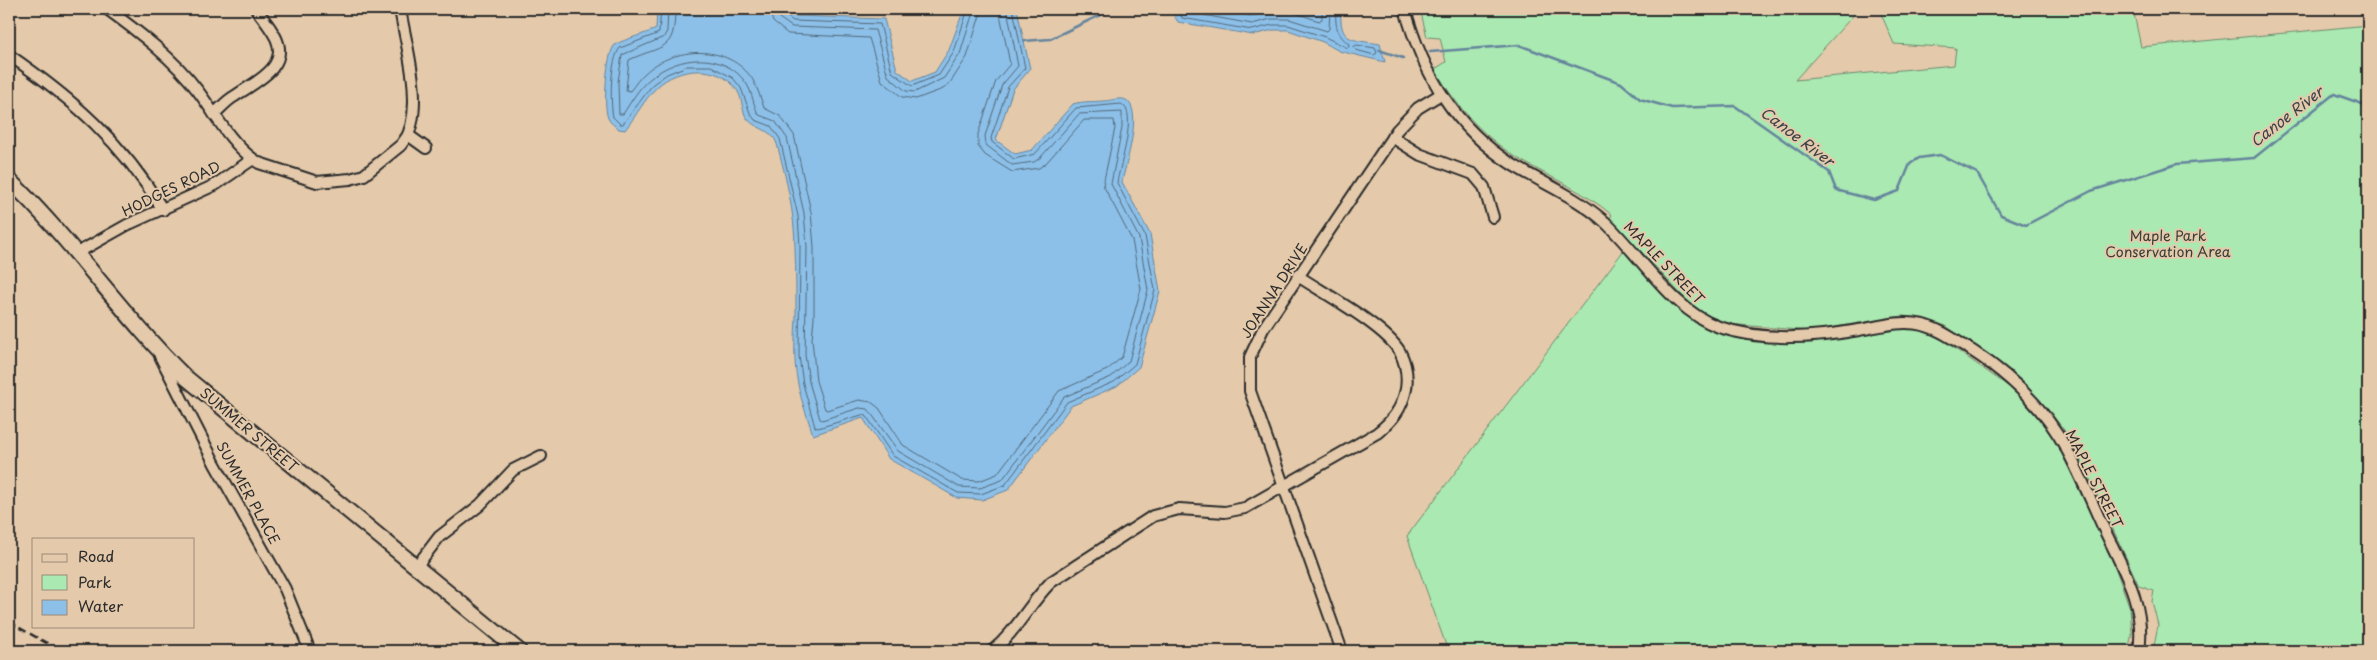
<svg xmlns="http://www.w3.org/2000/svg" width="2377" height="660" viewBox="0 0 2377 660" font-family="'Playpen Sans',sans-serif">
<rect width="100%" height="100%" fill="#e4caab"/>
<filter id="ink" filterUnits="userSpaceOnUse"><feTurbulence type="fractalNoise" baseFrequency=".02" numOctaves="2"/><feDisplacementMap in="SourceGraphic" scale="10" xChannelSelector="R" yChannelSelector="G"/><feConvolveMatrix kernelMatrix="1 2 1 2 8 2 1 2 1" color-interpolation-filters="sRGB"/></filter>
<g filter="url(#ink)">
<!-- green -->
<g fill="#aae9b1" stroke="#6a8a6e">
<path d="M1420 9H1859L1795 80 1954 65 1956 48 1894 44 1879 9H2133L2141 47 2368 25V651H2153L2158 625 2152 601 2154 591 2139 586 2090 479 2067 434 2054 417 2024 383 1946 326 1923 318 1902 316 1810 331 1728 324 1711 317 1691 305 1610 218 1612 215C1585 192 1554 179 1524 162 1486 140 1456 107 1435 69L1446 62 1440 38 1427 37Z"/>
<polygon points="1624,250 1681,312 1714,331 1737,337 1811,343 1893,328 1918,329 1941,339 2018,393 2055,439 2112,559 2130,608 2132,633 2128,651 1448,651 1407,536"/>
</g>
<!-- water -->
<g fill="#8cc0e9" stroke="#65849d">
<path d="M657 9H786L794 16 884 19 897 70 912 81 935 72 949 50 964 9H1017L1030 69 1013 89 996 140 1015 154 1032 150 1073 104C1083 101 1093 102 1103 101 1110 101 1120 97 1126 100 1144 110 1125 166 1122 182L1150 234 1160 291 1139 367 1117 386 1071 406 1008 490 982 500 957 498 889 459 863 418 813 435C808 418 801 401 798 384 793 361 795 339 796 316 796 294 796 271 795 248 795 214 786 177 777 144 772 127 752 130 745 115 742 107 742 98 737 90 719 63 678 67 657 87 644 100 636 116 625 130L619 129C615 126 610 123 608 118 603 107 606 53 615 45 619 41 648 33 656 29Z"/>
<path d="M1174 9H1341C1339 43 1351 39 1380 44L1385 62 1339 51 1323 42 1288 30H1273L1253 35 1178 22 1173 14Z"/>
</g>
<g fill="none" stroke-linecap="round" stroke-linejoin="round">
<!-- shore -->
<g stroke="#526777" stroke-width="1">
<path d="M661 9 659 33 620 48C610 60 610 101 613 117L620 124H623L653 84 667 74 687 66H711L733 78 741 88 750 113 755 120 771 126 780 139 798 216 800 247 799 356 803 384 815 427 818 428 865 414 893 456 958 493 981 494 1005 485 1067 402 1114 382 1135 364 1155 290 1145 236 1117 183C1119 167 1139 111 1121 104L1076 108 1035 154 1014 159 992 142 991 138 1008 87 1025 68 1013 9"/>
<path d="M668 9 667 31 664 37 622 55 618 82 619 114H623C631 102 639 87 651 78 678 55 724 51 746 83 753 93 753 106 759 115L775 121 787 138 804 213 807 247 805 355 809 382 820 419 822 420 859 408 868 409 898 451 959 487 980 488 1002 480 1064 397 1111 377 1129 361 1148 290 1139 238 1111 184 1122 128V112L1079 114 1040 158 1034 162 1012 165 986 145 985 136 1002 85 1018 66 1007 9"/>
<path d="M675 9C675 53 663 44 629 60L626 90 630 91C635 85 639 78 645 73 674 46 729 43 753 80 758 89 761 99 764 108L780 116 794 135 811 212 814 247V318L812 339 816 381 825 409 827 410 859 400 871 402 879 408 903 445 962 480 979 481 997 474 1059 391 1107 370 1122 357 1141 289 1132 240 1103 185 1115 128 1114 120H1084L1046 163 1039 168 1012 172 985 155 978 146V134L996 81 1010 64 999 9"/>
<polyline points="769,9 773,22 788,34 869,38 882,81 902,97 916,99 943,89 950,83 967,57 982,9"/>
<polyline points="777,9 779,18 792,27 875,30 888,76 906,91 915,92 944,78 960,54 974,9"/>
<polyline points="783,9 784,14 793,21 880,24 892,72 912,86 939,75 954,52 968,9"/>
<path d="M1179 9 1182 18 1252 30 1272 25H1288L1325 37 1348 48 1349 44C1336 34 1335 25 1336 9"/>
<polyline points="1185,9 1187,12 1252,24 1271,19 1289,19 1327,31 1329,29 1330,9"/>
<polyline points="1211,9 1252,16 1272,11 1290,11 1319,21 1322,19 1322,9"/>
<polygon points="1357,45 1375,48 1377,53 1374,55 1356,50 1354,47"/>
</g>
<!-- stream -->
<g stroke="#65849d" stroke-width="2.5">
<polyline points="1024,41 1050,39 1113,9"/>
<polyline points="1379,50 1403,58"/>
<polyline points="1430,52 1519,45 1621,83 1640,99 1672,108 1735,106 1829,172 1836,190 1874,200 1899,191 1910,164 1919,158 1940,155 1977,173 2001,215 2026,225 2091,191 2177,164 2254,158 2334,94 2368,106"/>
</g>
<!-- minor casing -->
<g stroke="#2b2b2b" stroke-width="14">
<g id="minor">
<path d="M107 9C139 32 174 59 198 91 216 115 229 141 253 159"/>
<path d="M400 9C406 46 423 99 408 135L426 148"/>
<path d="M1405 9C1423 74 1455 128 1513 165 1544 184 1577 197 1605 222 1640 255 1674 312 1719 327 1765 342 1813 338 1859 330 1881 326 1901 320 1923 325 1940 329 1956 341 1971 350 2010 375 2045 409 2067 450 2081 476 2092 503 2104 529 2123 569 2146 605 2139 651"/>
<path d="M9 55C74 100 121 141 163 210"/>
<path d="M214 114C221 108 227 100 235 96 253 83 290 68 276 38 271 28 263 18 256 9"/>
<polyline points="1392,137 1419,154 1473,174 1484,187 1493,217"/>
<polyline points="77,253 127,225 215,185 253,159 259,163 317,182 350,179 364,175 401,145 408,135"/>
<polyline points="160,356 215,464 285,589 310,651"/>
<polyline points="416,567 439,537 480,505 513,470 541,456"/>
<path d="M992 651C1016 632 1029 604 1051 582L1153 516 1179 509 1225 512 1245 508 1377 433C1392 421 1402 409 1406 389 1408 376 1406 364 1400 352 1385 326 1325 294 1298 276"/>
<polyline points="1342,651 1250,391 1250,357 1263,329 1397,130 1418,108 1441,94"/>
</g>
</g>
<!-- secondary casing -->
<g stroke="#2b2b2b" stroke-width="18">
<path id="secondary" d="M9 180C72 240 121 314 184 376L519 651"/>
</g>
<!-- minor -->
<use href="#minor" stroke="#e4caab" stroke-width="10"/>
<!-- secondary -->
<use href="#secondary" stroke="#e4caab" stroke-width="14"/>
<!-- rail -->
<polyline stroke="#2b2b2b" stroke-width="2.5" stroke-dasharray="8 4" stroke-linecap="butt" points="9,622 61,651"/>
</g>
</g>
<g text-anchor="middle" stroke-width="4" stroke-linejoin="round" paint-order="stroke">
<!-- street labels -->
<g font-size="14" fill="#2b2b2b" stroke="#e4caab">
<text transform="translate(171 189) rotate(-26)" y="5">HODGES ROAD</text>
<text transform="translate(1664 263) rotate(46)" y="5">MAPLE STREET</text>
<text transform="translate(1274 291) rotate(-57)" y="5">JOANNA DRIVE</text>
<text transform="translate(249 430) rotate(40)" y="5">SUMMER STREET</text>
<text transform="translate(2094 479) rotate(63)" y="5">MAPLE STREET</text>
<text transform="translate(248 493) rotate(61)" y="5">SUMMER PLACE</text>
</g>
<!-- park labels -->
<g font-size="14" fill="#383e38" stroke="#e4caab">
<text x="2168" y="241">Maple Park<tspan x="2168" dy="16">Conservation Area</tspan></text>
</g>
<!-- water labels -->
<g font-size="15" font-style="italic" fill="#3a4148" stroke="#e4caab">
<text transform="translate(2287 117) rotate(-38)" y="5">Canoe River</text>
<text transform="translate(1797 137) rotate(37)" y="5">Canoe River</text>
</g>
</g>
<!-- margin -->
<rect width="2377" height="660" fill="none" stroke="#e4caab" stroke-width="30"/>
<rect x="15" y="15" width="2347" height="630" fill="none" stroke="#2b2b2b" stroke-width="2" filter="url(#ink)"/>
<!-- legend -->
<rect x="32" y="538" width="162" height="90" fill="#e4caab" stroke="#9a8a78"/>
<rect x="42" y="554" width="25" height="8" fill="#e4caab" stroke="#9a8a78"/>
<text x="78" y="562" font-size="15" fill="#2b2b2b">Road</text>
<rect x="42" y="575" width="25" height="15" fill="#aae9b1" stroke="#9a8a78"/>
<text x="78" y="588" font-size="15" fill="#2b2b2b">Park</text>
<rect x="42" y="600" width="25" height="15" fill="#8cc0e9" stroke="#9a8a78"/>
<text x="78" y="612" font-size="15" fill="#2b2b2b">Water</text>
</svg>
